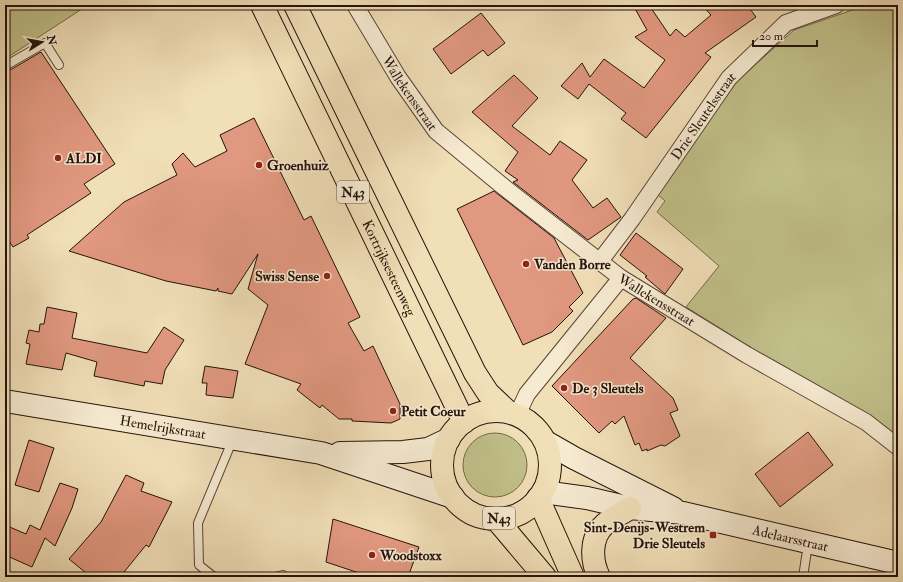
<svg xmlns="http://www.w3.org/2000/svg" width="903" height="582" viewBox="0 0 903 582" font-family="'IM FELL Double Pica',serif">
<rect width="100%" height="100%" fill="#f1dfb8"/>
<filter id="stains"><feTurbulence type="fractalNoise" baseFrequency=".005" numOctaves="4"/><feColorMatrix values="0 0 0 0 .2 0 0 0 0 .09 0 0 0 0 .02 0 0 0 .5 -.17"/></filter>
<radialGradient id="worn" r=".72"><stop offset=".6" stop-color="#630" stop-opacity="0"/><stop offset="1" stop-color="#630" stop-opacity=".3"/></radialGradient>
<!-- green -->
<g fill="#c1c08a" stroke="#73694a">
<polygon points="5,5 88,5 5,59"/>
<polygon points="867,5 898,5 898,438 777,364 686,307 719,266 657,212 665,201 657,194 738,80 794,30"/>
<circle cx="495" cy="465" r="32"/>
</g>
<!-- building -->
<g fill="#e19880" stroke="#25120b">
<polygon points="633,5 649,5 670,36 676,29 685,37 711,15 702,5 747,5 756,17 705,53 711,57 646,138 621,119 626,113 589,84 578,99 561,86 582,63 590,77 604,59 644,88 665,60 635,37 647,30"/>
<polygon points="481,13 505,43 488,56 483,50 451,74 433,49"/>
<polygon points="41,52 115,164 84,184 91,193 27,235 29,238 13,247 5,235 5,73"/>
<polygon points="514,75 538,98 512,126 550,155 560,141 587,160 572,180 593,208 607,198 621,217 588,240 513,182 518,180 505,171 518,152 472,112"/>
<polygon points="254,118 304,220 311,216 360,317 348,323 364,351 373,346 400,404 400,419 391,423 352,421 352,419 339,419 322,405 320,408 297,390 301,384 245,364 268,305 248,289 258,254 232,294 218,291 218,288 216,291 166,281 69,251 124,202 177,175 172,164 183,153 195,167 227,151 220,135"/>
<polygon points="494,191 554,238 583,293 569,307 573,311 552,332 523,345 457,209"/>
<polygon points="636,233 683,269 665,294 645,277 647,276 620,255"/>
<polygon points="636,298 666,318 630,358 673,398 678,410 670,413 680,436 665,446 661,445 647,451 647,449 642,451 639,443 635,445 624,416 615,424 612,421 599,433 552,386 633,299"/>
<polygon points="47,307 77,313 72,338 147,353 164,327 184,340 165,370 162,384 145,381 144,386 94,376 97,362 66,353 62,370 26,364 30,344 26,343 29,330 39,332 40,324 44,324"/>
<polygon points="205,366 238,371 233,398 206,395 207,383 202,383"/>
<polygon points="808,432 833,465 780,507 755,474"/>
<polygon points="29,440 54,448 39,492 15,485"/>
<polygon points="126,475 144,483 141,491 172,502 149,547 146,545 120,577 91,577 69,559 101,522"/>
<polygon points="60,483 78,489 72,508 55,546 45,538 32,567 5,555 5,525 26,534 30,525 40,530"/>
<polygon points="333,519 419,547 408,577 371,577 326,562"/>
</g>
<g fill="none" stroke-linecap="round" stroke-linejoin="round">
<!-- lane casing -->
<g stroke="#584536" stroke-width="10">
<g id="lane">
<polyline points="5,66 45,43 59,65"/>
<polyline points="214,577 199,565 198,523 233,439"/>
<polyline points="275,577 283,575"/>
<polyline points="803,577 808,544"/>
</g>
</g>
<!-- street casing -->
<g stroke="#584536" stroke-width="18">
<g id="street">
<path id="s1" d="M355 5 398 77 436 131 505 188 621 278 747 355 866 422 898 447"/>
<path id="s2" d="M600 261 632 219 729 78 786 23 836 5"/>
<polyline points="517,415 527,394 621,278"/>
</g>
</g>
<!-- secondary casing -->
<g stroke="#25120b" stroke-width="24">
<g id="secondary">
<path id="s3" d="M5 401 321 453 453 497"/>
<polyline points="546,442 574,458 673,508"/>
<polyline points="340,453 403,452 428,449 449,439"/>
<path id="s4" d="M543 492 587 498 630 508 683 513 898 563"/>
</g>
</g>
<!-- primary casing -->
<g stroke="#25120b" stroke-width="24">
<g id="primary">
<path id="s5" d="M262 5 464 422"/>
<polyline points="295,5 475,373 488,393 507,411"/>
<circle cx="496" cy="465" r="54"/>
<polyline points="538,498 573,577"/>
<polyline points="496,519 545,577"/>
<path d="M599 577C591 561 590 538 604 525 611 518 621 514 630 508"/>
</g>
</g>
<!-- lane -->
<use href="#lane" stroke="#f6ead1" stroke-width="8"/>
<!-- street -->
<use href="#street" stroke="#f6ead1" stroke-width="16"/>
<!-- secondary -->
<use href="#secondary" stroke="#f6ead1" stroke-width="22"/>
<!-- primary -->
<use href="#primary" stroke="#f1dfb8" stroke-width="22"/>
</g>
<!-- markers -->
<g fill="#8f2418" stroke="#f6ead1" stroke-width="1.5">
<circle cx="58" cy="158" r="4"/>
<circle cx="259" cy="165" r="4"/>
<circle cx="526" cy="264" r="4"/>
<circle cx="327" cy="276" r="4"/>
<circle cx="564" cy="388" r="4"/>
<circle cx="393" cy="411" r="4"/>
<rect x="709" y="531" width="8" height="8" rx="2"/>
<circle cx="372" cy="555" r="4"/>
</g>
<g text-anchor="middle" stroke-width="3" stroke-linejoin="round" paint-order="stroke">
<!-- shield labels -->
<g fill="#f6ead1" stroke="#645346" stroke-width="1">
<rect x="337" y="181" width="32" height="22" rx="3"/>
<rect x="483" y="507" width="32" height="22" rx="3"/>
</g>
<g font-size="13" font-weight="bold" fill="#25120b">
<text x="353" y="197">N43</text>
<text x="499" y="523">N43</text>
</g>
<!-- street labels -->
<g font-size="14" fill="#25120b" stroke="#f6ead1">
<text dy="5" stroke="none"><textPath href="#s1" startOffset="104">Wallekensstraat</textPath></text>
<text dy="5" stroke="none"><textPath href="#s2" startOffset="178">Drie Sleutelsstraat</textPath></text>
<text dy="5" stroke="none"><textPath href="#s5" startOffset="292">Kortrijksesteenweg</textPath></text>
<text dy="5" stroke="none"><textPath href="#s1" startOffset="428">Wallekensstraat</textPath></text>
<text dy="5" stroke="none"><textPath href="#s3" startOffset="160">Hemelrijkstraat</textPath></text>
<text dy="5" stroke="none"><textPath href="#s4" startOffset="252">Adelaarsstraat</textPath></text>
</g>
<!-- poi labels -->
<g font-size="14" font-weight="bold" fill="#25120b" stroke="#f6ead1" text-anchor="start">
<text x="66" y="163">ALDI</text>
<text x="267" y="170">Groenhuiz</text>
<text x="534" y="269">Vanden Borre</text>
<text x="319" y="281" text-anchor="end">Swiss Sense</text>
<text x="572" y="393">De 3 Sleutels</text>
<text x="401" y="416">Petit Coeur</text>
<text x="705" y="532" text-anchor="end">Sint-Denijs-Westrem<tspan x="705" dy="16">Drie Sleutels</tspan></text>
<text x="380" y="560">Woodstoxx</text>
</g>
</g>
<!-- margin -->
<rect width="903" height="582" fill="none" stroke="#f1dfb8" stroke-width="20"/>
<rect x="6" y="6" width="891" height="570" fill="none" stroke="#25120b" stroke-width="2"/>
<rect x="10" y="10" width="883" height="562" fill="none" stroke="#25120b"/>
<!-- north arrow -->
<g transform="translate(42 42) rotate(79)" stroke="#f6ead1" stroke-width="3" paint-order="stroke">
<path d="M0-3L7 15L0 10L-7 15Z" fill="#25120b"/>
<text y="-6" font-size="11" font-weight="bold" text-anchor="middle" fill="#25120b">N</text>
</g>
<!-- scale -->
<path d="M753 40v6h64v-6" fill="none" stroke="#25120b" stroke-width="2"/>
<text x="759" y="40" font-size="12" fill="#25120b" stroke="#f6ead1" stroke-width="3" paint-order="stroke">20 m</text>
<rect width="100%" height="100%" filter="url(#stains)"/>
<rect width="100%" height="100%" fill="url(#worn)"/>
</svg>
